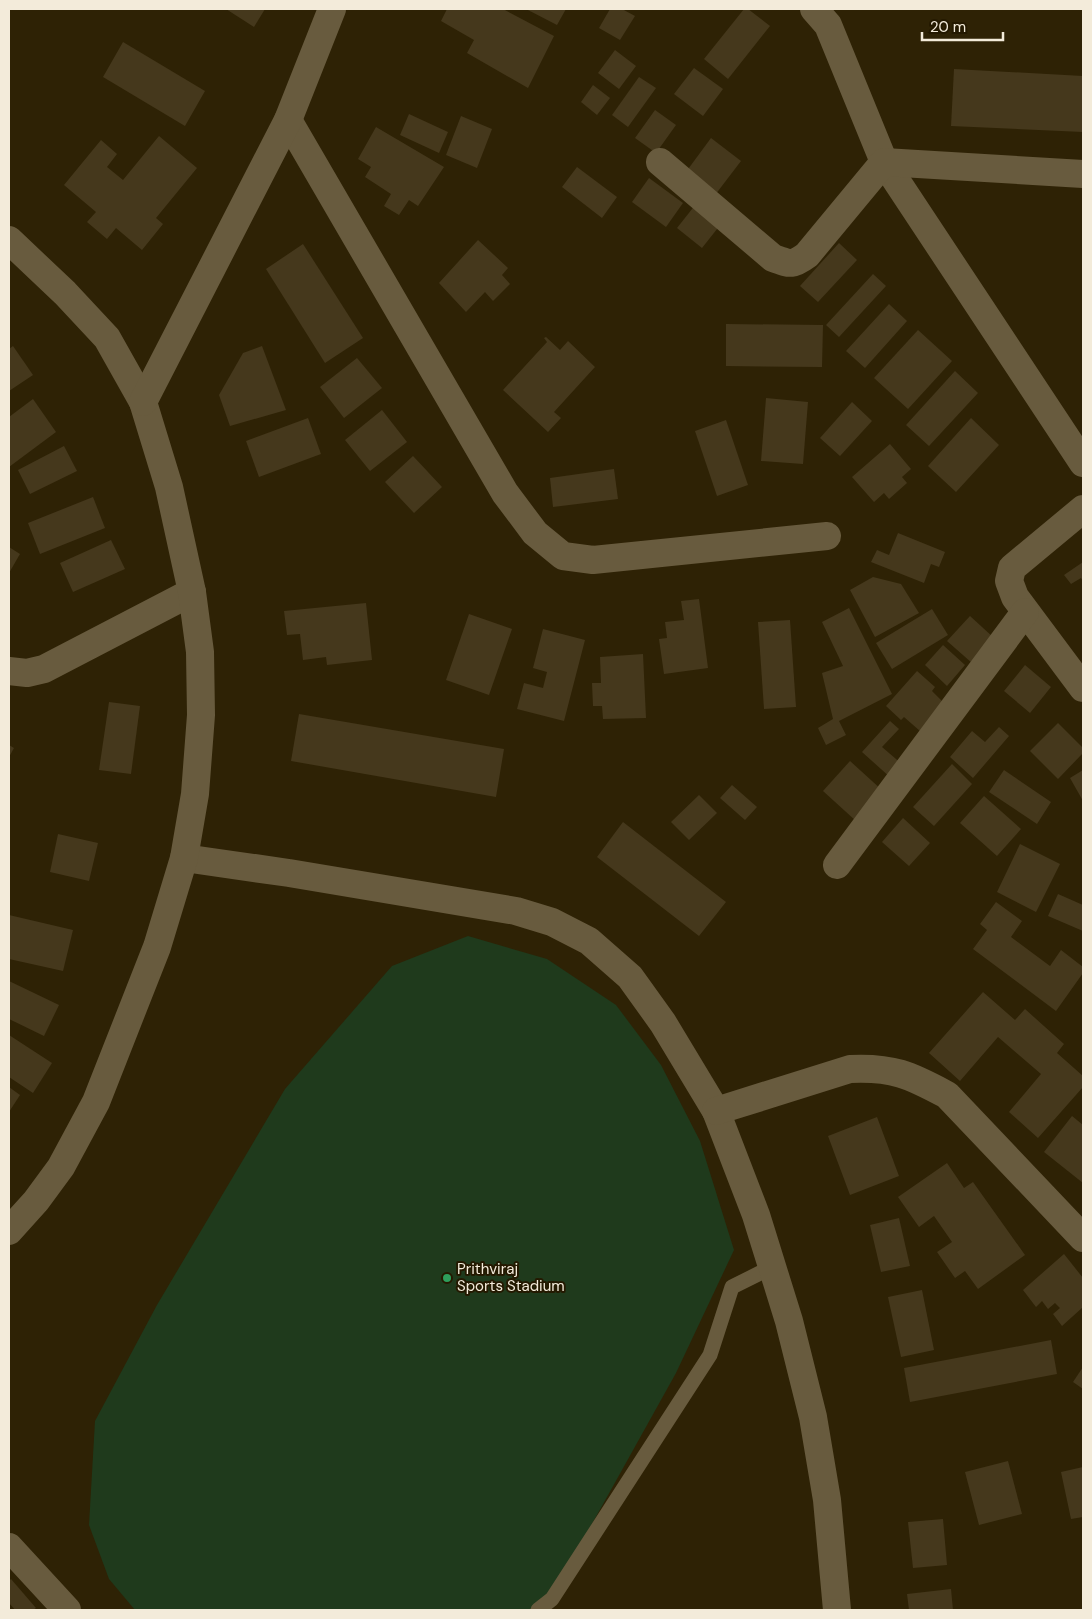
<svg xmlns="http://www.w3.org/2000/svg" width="1092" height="1619" viewBox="0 0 1092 1619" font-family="'DM Sans',sans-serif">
<rect width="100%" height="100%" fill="#2e2205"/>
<!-- green -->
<polygon fill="#1f3a1c" points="468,936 547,959 616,1005 661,1065 700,1141 734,1250 676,1373 544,1610 135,1610 109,1579 89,1525 95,1421 157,1305 285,1089 392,966"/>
<!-- building -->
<g fill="#45381c">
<polygon points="226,9 265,9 254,27"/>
<polygon points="447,9 503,9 554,36 528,88 467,53 474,40 441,21"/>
<polygon points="526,9 566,9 557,25"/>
<polygon points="610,9 622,9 635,16 620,40 599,28"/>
<polygon points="744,9 748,9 770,26 728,79 704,59"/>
<polygon points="123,42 205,91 185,126 103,77"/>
<polygon points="615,50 636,66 619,89 598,73"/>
<polygon points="694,68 723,89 703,116 674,94"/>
<polygon points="954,69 1083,76 1083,132 951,126"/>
<polygon points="639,77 656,88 628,127 612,115"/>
<polygon points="593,85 610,98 597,115 581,102"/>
<polygon points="655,110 676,125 656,153 635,138"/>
<polygon points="409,114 448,132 439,153 400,135"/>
<polygon points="461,116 492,129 477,168 446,155"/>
<polygon points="376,127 444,167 418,206 409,200 399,215 384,206 391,194 365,177 371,167 358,159"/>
<polygon points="159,136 197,168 156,218 163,224 142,250 116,228 107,239 87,222 96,212 64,185 101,140 117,154 107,167 123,180"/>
<polygon points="711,138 741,161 712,199 683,176"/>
<polygon points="577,167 617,197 602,218 562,187"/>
<polygon points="649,178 683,203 666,227 632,202"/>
<polygon points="696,204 721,224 702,248 677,228"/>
<polygon points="478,240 508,268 502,275 510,284 493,301 485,292 466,312 439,283"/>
<polygon points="839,243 857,260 818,302 800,286"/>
<polygon points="303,244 363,338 325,363 266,269"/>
<polygon points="873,274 886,286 839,337 826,325"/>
<polygon points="889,304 907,321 865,368 846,351"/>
<polygon points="726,324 823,325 822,367 726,366"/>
<polygon points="918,330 952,361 908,409 874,378"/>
<polygon points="546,337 560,350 568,341 595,367 554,412 561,418 548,432 503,390 547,342 544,338"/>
<polygon points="13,346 33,375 9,391 9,349"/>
<polygon points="262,346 286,410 230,426 219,395 243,353"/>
<polygon points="357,358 382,388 344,418 320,387"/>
<polygon points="955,371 978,393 929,446 906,425"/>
<polygon points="766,398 808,402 803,464 761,461"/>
<polygon points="33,399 56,432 9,467 9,417"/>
<polygon points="852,402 872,421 840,456 820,438"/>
<polygon points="382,410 407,442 370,471 345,440"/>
<polygon points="308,418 321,454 259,477 246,441"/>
<polygon points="971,418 999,445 956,492 928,466"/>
<polygon points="726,420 748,485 717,496 695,431"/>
<polygon points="890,444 911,469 902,477 907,483 889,499 884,493 874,502 852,477"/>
<polygon points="64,446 77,471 30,494 18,470"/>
<polygon points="413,456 442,487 414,513 385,482"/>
<polygon points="614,469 618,499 553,507 550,478"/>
<polygon points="93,497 105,528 40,554 28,523"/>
<polygon points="898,533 945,552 939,567 931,564 924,583 871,562 877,550 889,555"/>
<polygon points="111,540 125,569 73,592 60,563"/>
<polygon points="9,547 20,554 9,573"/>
<polygon points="1083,562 1083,581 1081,578 1071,584 1064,575"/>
<polygon points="873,577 901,584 919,613 875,637 850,590"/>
<polygon points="699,599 708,668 664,674 659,639 667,638 665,622 684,620 681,601"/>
<polygon points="366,603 372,660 327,665 326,657 303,660 300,634 287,635 284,611"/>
<polygon points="849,608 892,694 839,721 846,735 826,745 818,728 833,719 822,673 843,666 822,622"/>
<polygon points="932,609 948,635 892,669 876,643"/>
<polygon points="469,614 512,629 489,695 446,680"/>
<polygon points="970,616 994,638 972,663 947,641"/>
<polygon points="790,620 796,707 764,709 758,622"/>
<polygon points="543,629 585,640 564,721 517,709 524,683 543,688 547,672 533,668"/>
<polygon points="943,645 965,665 947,686 925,665"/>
<polygon points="643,654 646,718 603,719 602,706 593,706 592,683 601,683 600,657"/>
<polygon points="1025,665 1051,687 1030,713 1004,691"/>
<polygon points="917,671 935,687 932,691 945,704 920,731 904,717 901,720 886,706"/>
<polygon points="109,702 140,706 131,774 99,770"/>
<polygon points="299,714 504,749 496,797 291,761"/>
<polygon points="890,721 899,729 882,747 903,765 891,778 862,752"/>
<polygon points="1058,723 1083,748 1083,753 1058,779 1030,751"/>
<polygon points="999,727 1009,736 973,778 950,757 972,731 985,742"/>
<polygon points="9,745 14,748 9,757"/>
<polygon points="850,761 883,791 856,821 823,791"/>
<polygon points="952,764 972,784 934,826 913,807"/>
<polygon points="1004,770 1051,802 1037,824 989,792"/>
<polygon points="1083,770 1083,801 1070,778"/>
<polygon points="732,785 757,807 745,820 720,798"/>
<polygon points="699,795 717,813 689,840 671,822"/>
<polygon points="984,796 1021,829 997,856 960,823"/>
<polygon points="903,818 930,843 909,866 882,842"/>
<polygon points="623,822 726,902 699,936 597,857"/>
<polygon points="58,834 98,843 89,881 50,872"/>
<polygon points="1020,844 1060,864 1036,912 997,892"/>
<polygon points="1058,894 1083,905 1083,931 1048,916"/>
<polygon points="996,902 1022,921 1011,937 1050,966 1061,950 1083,967 1083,973 1056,1011 973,949 987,930 980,924"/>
<polygon points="9,915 73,930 63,971 9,959"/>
<polygon points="9,981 59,1005 44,1036 9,1019"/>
<polygon points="983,992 1015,1020 1025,1009 1064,1044 1057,1053 1083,1076 1083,1087 1038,1138 1009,1112 1041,1074 998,1037 960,1081 929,1053"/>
<polygon points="9,1035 52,1063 33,1093 9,1077"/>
<polygon points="9,1087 20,1095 9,1112"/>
<polygon points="1072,1116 1083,1125 1083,1183 1044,1152"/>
<polygon points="877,1117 899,1176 850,1195 828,1136"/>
<polygon points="947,1163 964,1188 973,1182 1025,1255 978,1289 965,1271 955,1278 937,1252 952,1242 934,1216 919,1227 898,1197"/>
<polygon points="899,1218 910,1266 881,1272 870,1225"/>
<polygon points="1064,1254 1083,1278 1083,1307 1062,1326 1053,1314 1060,1308 1055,1303 1048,1309 1042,1301 1036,1307 1023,1290"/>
<polygon points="922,1290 934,1350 901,1357 888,1297"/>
<polygon points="1051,1340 1057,1374 910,1402 904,1368"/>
<polygon points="1083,1367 1083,1389 1073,1382"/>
<polygon points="1008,1461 1022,1514 979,1525 965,1472"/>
<polygon points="1083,1467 1083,1517 1071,1519 1061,1472"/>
<polygon points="943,1519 947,1565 913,1568 908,1522"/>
<polygon points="11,1579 36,1608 33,1610 15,1610 9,1603 9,1581"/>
<polygon points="951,1589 953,1610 909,1610 907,1594"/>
</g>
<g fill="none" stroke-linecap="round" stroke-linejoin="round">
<!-- service -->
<polyline stroke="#685b3e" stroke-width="15" points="538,1610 552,1599 710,1355 732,1287 772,1267"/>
<!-- minor -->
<g stroke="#685b3e" stroke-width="28">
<polyline points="814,9 828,25 884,162 1083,463"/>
<polyline points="288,120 505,493 535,533 563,556 593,560 827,536"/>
<path d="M660 162 773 258C790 264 792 266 807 255L884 162 1083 174"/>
<polyline points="1083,509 1012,568 1009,581 1015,597 1083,688"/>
<polyline points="9,671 27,673 44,669 192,592"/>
<polyline points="184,858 289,873 516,911 552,922 589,941 630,977 663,1023 716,1111 756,1215 789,1321 813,1417 827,1500 837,1610"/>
<polyline points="837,865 1025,612"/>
<path d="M716 1111 850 1069C893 1067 910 1075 947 1095L1083 1238"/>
<polyline points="9,1547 67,1610"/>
</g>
<!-- tertiary -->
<g stroke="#685b3e" stroke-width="28">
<polyline points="9,240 65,293 107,338 143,402 169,487 192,592 200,652 201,715 195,794 184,858 157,947 96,1102 61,1167 36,1201 9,1231"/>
<polyline points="143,402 288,120 332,9"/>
</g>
</g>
<!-- markers -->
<circle fill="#2e9e5b" stroke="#241900" stroke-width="2" cx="447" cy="1278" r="5"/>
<g text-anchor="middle" stroke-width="4" stroke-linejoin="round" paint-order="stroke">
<!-- poi labels -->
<g font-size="15" fill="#f3ebda" stroke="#241900" text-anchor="start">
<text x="457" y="1274">Prithviraj<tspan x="457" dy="17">Sports Stadium</tspan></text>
</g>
</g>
<!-- border -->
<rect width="1092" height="1619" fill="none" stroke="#f3ebda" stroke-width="20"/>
<!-- scale -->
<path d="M922 32v8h81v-8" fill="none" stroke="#f3ebda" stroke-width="2.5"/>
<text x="930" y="32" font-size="15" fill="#f3ebda" stroke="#241900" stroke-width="4" paint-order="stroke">20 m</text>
</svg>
